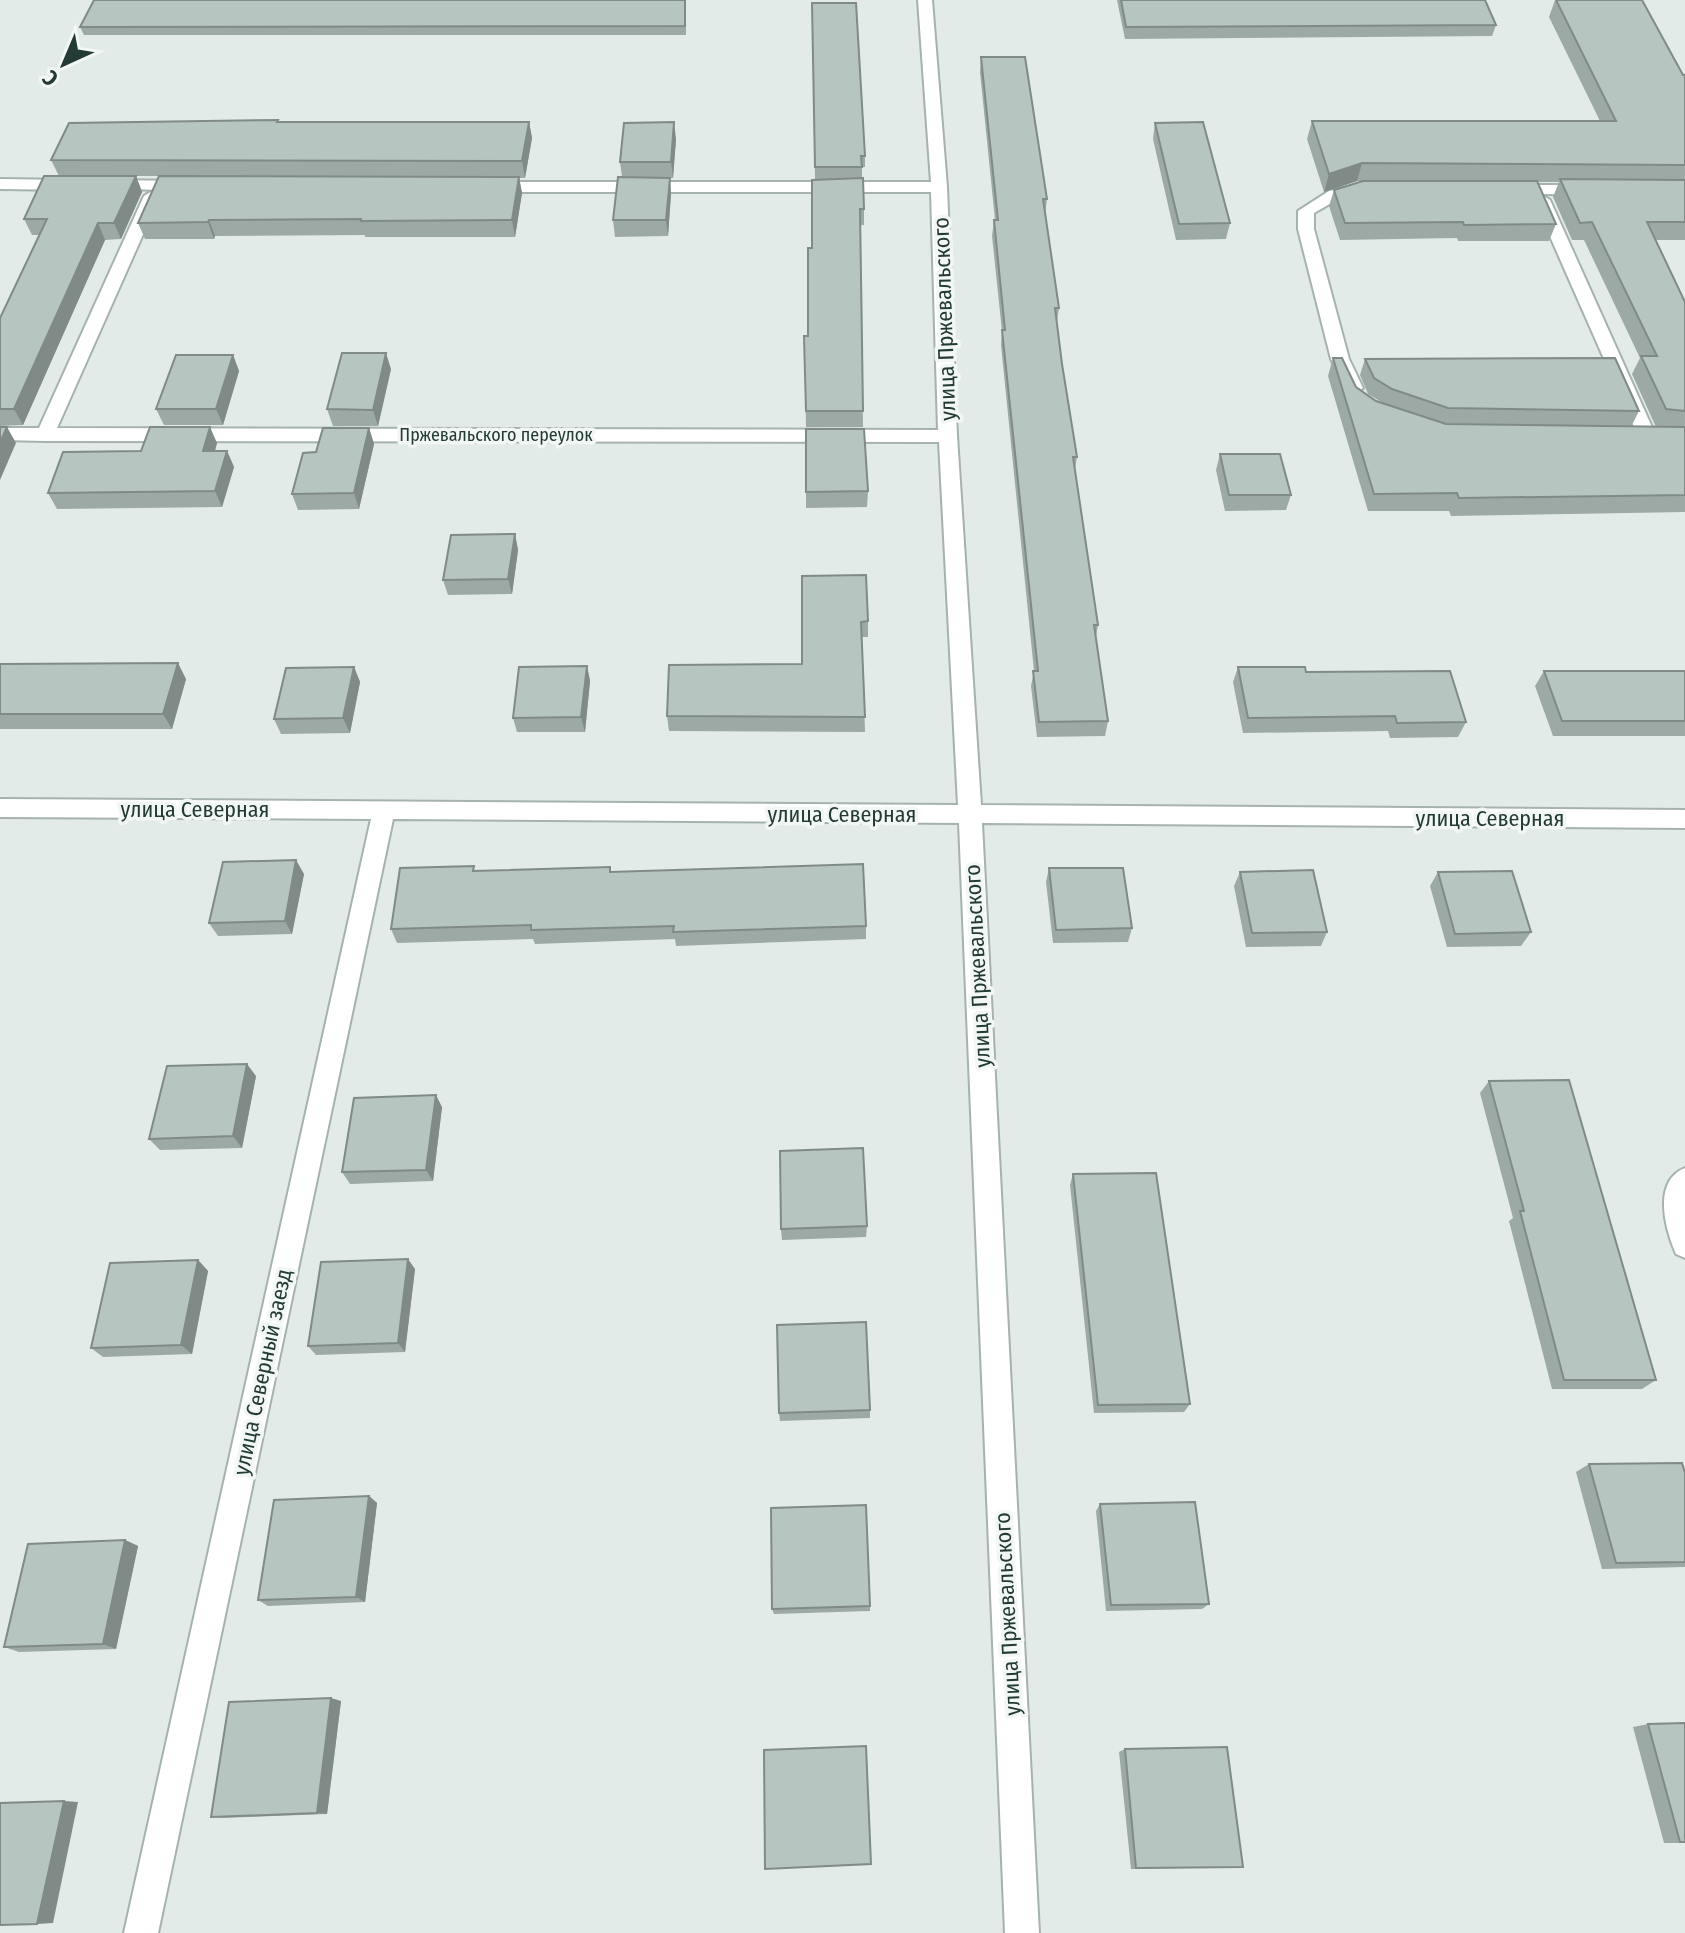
<svg xmlns="http://www.w3.org/2000/svg" width="1685" height="1933" viewBox="0 0 1685 1933" font-family="'Fira Sans Condensed',sans-serif">
<rect width="100%" height="100%" fill="#e2ebe7"/>
<g fill="none" stroke-linecap="round" stroke-linejoin="round">
<!-- minor casing -->
<g stroke="#a5b2ae" stroke-width="4">
<g id="minor">
<polygon points="918,0 932,0 947,187 957,436 981,805 1685,810 1685,828 982,823 1039,1933 1005,1933 959,823 393,819 158,1933 124,1933 371,819 0,817 0,799 958,805 939,442 45,441 0,440 0,428 39,428 144,196 152,191 160,196 57,428 938,430 931,192 490,192 482,187 490,182 931,182"/>
<polygon points="0,179 73,180 81,185 73,190 0,189"/>
<polygon points="110,180 185,181 193,186 185,191 104,188 102,185"/>
<polygon points="1364,184 1370,186 1370,192 1340,198 1314,213 1314,229 1349,359 1363,388 1354,394 1348,392 1331,359 1298,229 1298,211 1329,191"/>
<polygon points="1508,185 1588,185 1596,190 1588,195 1502,193 1500,190"/>
<polygon points="1542,195 1550,200 1656,436 1654,440 1640,440 1638,436 1534,200"/>
<path d="M1685 1168V1258L1676 1254C1665 1229 1652 1181 1685 1168Z"/>
</g>
</g>
<!-- minor -->
<use href="#minor" fill="#fff" fill-rule="evenodd"/>
</g>
<!-- wall -->
<g fill="#9da9a5">
<polygon points="686,0 686,35 84,35 80,27"/>
<polygon points="1117,0 1485,0 1496,25 1492,36 1125,39"/>
<polygon points="1555,0 1685,75 1685,240 1655,240 1685,302 1685,512 1451,516 1449,511 1368,511 1328,376 1333,358 1356,387 1376,401 1383,403 1368,394 1360,375 1365,359 1639,411 1631,427 1656,427 1632,374 1640,358 1584,240 1572,240 1553,197 1559,182 1537,182 1556,224 1549,241 1458,241 1457,238 1340,240 1329,206 1334,190 1362,181 1357,181 1324,192 1307,139 1312,121 1600,121 1549,17"/>
<polygon points="812,3 865,156 865,167 862,167 862,178 864,209 864,225 860,225 863,427 806,427 804,336 808,336 812,248 852,179 815,179"/>
<polygon points="981,57 1047,199 1045,215 1059,308 1057,321 1062,364 1077,457 1075,469 1098,625 1096,637 1108,721 1105,736 1037,737 1031,686 1034,671 1001,345 1002,331 992,236 994,220 995,220 980,72"/>
<polygon points="278,120 279,122 529,122 532,138 525,178 519,178 522,193 515,237 365,237 365,235 215,236 214,239 145,239 138,223 159,176 136,176 142,192 121,239 105,240 23,425 0,426 0,318 39,235 32,235 24,219 59,176 51,160"/>
<polygon points="1155,123 1230,223 1226,239 1176,240 1153,139"/>
<polygon points="676,139 673,178 670,178 671,194 668,236 615,237 613,220 622,177 620,162"/>
<polygon points="233,355 239,371 223,425 164,425 156,409"/>
<polygon points="391,369 378,426 333,426 327,409"/>
<polygon points="369,428 374,444 359,509 298,510 292,494 316,452"/>
<polygon points="806,429 868,491 867,507 806,508"/>
<polygon points="217,443 215,451 227,451 234,467 222,507 57,509 48,493 141,451"/>
<polygon points="1220,454 1291,495 1286,510 1225,511 1216,470"/>
<polygon points="515,534 518,550 512,594 448,595 443,580"/>
<polygon points="802,576 868,621 868,637 862,637 865,732 669,731 667,716 802,664"/>
<polygon points="0,664 186,679 172,729 0,729"/>
<polygon points="587,666 590,681 585,732 517,732 513,718"/>
<polygon points="354,667 360,682 350,733 281,734 274,719"/>
<polygon points="1238,667 1306,672 1466,722 1458,737 1390,738 1388,731 1243,733 1233,682"/>
<polygon points="1544,671 1685,671 1685,736 1553,736 1535,686"/>
<polygon points="610,867 611,872 866,926 866,939 676,946 675,939 535,944 533,939 397,943 391,929 476,871"/>
<polygon points="1049,868 1132,928 1128,942 1053,943 1046,882"/>
<polygon points="1240,872 1327,932 1321,946 1246,947 1234,886"/>
<polygon points="1438,872 1531,932 1521,946 1447,947 1430,886"/>
<polygon points="304,874 292,934 218,936 209,923"/>
<polygon points="256,1076 242,1148 160,1150 149,1139"/>
<polygon points="1489,1081 1656,1380 1642,1389 1552,1389 1509,1221 1513,1218 1480,1093"/>
<polygon points="442,1107 433,1181 350,1184 342,1172"/>
<polygon points="1073,1174 1190,1404 1184,1412 1094,1413 1070,1185"/>
<polygon points="867,1226 866,1237 782,1240 781,1229"/>
<polygon points="198,1260 208,1271 192,1354 103,1357 91,1348"/>
<polygon points="415,1269 405,1352 316,1355 308,1346"/>
<polygon points="870,1410 870,1418 780,1421 779,1413"/>
<polygon points="1589,1464 1685,1473 1685,1567 1602,1569 1576,1472"/>
<polygon points="369,1496 377,1503 365,1602 268,1606 258,1600"/>
<polygon points="1100,1504 1209,1604 1202,1609 1106,1611 1096,1511"/>
<polygon points="125,1540 138,1546 116,1649 19,1652 4,1647"/>
<polygon points="870,1606 870,1611 774,1614 772,1609"/>
<polygon points="341,1701 327,1814 223,1818 211,1817"/>
<polygon points="1685,1723 1685,1843 1664,1843 1633,1727 1648,1724"/>
<polygon points="1125,1749 1243,1867 1131,1869 1119,1752"/>
</g>
<!-- shaded-wall -->
<g fill="#808a86">
<polygon points="529,122 532,138 525,178 522,161"/>
<polygon points="674,122 676,139 673,178 671,162"/>
<polygon points="1362,163 1357,181 1324,192 1329,174"/>
<polygon points="136,176 142,192 121,239 114,223"/>
<polygon points="519,177 522,193 515,237 512,220"/>
<polygon points="670,178 671,194 668,236 666,220"/>
<polygon points="209,220 215,236 214,239 208,222"/>
<polygon points="98,223 105,240 23,425 14,409"/>
<polygon points="386,353 391,369 378,426 373,410"/>
<polygon points="233,355 239,371 223,425 216,409"/>
<polygon points="7,427 16,443 0,480 0,442"/>
<polygon points="210,427 217,443 210,467 203,451"/>
<polygon points="369,428 374,444 359,509 354,493"/>
<polygon points="227,451 234,467 222,507 215,491"/>
<polygon points="515,534 518,550 512,594 508,579"/>
<polygon points="178,663 186,679 172,729 163,714"/>
<polygon points="587,666 590,681 585,732 581,717"/>
<polygon points="354,667 360,682 350,733 343,718"/>
<polygon points="296,860 304,874 292,934 285,921"/>
<polygon points="247,1064 256,1076 242,1148 233,1136"/>
<polygon points="436,1095 442,1107 433,1181 426,1170"/>
<polygon points="408,1259 415,1269 405,1352 398,1343"/>
<polygon points="198,1260 208,1271 192,1354 181,1345"/>
<polygon points="369,1496 377,1503 365,1602 356,1597"/>
<polygon points="125,1540 138,1546 116,1649 103,1644"/>
<polygon points="331,1698 341,1701 327,1814 317,1813"/>
<polygon points="64,1801 78,1802 53,1923 37,1924"/>
</g>
<!-- building -->
<g fill="#b7c5c0" stroke="#808a86" stroke-width="2">
<polygon points="94,0 685,0 685,26 80,27"/>
<polygon points="1121,0 1485,0 1496,25 1126,27"/>
<polygon points="1556,0 1642,0 1683,75 1685,75 1685,165 1362,163 1329,174 1312,121 1616,121"/>
<polygon points="812,3 856,3 865,156 861,156 862,167 815,167"/>
<polygon points="981,57 1025,57 1047,199 1043,199 1059,308 1055,308 1062,364 1077,457 1073,457 1098,625 1094,625 1108,721 1039,722 1033,671 1038,671 1002,330 1005,330 994,220 998,220"/>
<polygon points="278,120 277,122 529,122 522,161 51,160 69,123"/>
<polygon points="674,122 671,162 620,162 624,123"/>
<polygon points="1203,122 1230,223 1179,224 1155,123"/>
<polygon points="44,176 136,176 114,223 98,223 14,409 0,409 0,318 47,219 24,219"/>
<polygon points="159,176 519,177 512,220 361,221 361,219 209,220 208,222 138,223"/>
<polygon points="618,177 670,178 666,220 613,220"/>
<polygon points="863,178 864,209 860,209 863,411 806,411 804,336 808,336 808,248 812,248 812,180"/>
<polygon points="1560,179 1685,180 1685,222 1647,222 1685,302 1685,411 1666,409 1641,356 1657,356 1592,222 1580,223"/>
<polygon points="1363,181 1537,181 1556,224 1464,225 1463,222 1345,223 1334,190"/>
<polygon points="342,353 386,353 373,410 327,409"/>
<polygon points="176,355 233,355 216,409 156,409"/>
<polygon points="1333,358 1342,358 1356,387 1376,401 1446,424 1685,427 1685,495 1459,498 1457,493 1374,494"/>
<polygon points="1615,358 1639,411 1448,408 1392,389 1374,378 1365,359"/>
<polygon points="0,427 7,427 0,442"/>
<polygon points="150,427 210,427 203,451 227,451 215,491 48,493 63,452 141,451"/>
<polygon points="323,428 369,428 354,493 292,494 303,453 316,452"/>
<polygon points="806,429 864,429 868,491 806,492"/>
<polygon points="1220,454 1280,454 1291,495 1229,495"/>
<polygon points="515,534 508,579 443,580 451,535"/>
<polygon points="866,575 868,621 861,622 865,717 667,716 669,665 802,664 802,576"/>
<polygon points="178,663 163,714 0,714 0,664"/>
<polygon points="587,666 581,717 513,718 519,667"/>
<polygon points="354,667 343,718 274,719 286,668"/>
<polygon points="1238,667 1305,667 1306,672 1450,671 1466,722 1397,723 1395,716 1248,718"/>
<polygon points="1544,671 1685,671 1685,721 1562,721"/>
<polygon points="296,860 285,921 209,923 223,862"/>
<polygon points="863,864 866,926 673,932 674,926 531,930 531,925 391,929 400,868 474,866 473,871 610,867 610,872"/>
<polygon points="1049,868 1123,868 1132,928 1056,930"/>
<polygon points="1313,870 1327,932 1252,933 1240,872"/>
<polygon points="1512,871 1531,932 1455,934 1438,872"/>
<polygon points="247,1064 233,1136 149,1139 167,1066"/>
<polygon points="1569,1080 1656,1380 1564,1380 1520,1211 1524,1211 1489,1081"/>
<polygon points="436,1095 426,1170 342,1172 354,1098"/>
<polygon points="863,1148 867,1226 781,1229 780,1151"/>
<polygon points="1156,1173 1190,1404 1098,1405 1073,1174"/>
<polygon points="408,1259 398,1343 308,1346 321,1262"/>
<polygon points="198,1260 181,1345 91,1348 110,1263"/>
<polygon points="866,1322 870,1410 779,1413 777,1325"/>
<polygon points="1682,1463 1685,1473 1685,1562 1616,1563 1589,1464"/>
<polygon points="369,1496 356,1597 258,1600 274,1500"/>
<polygon points="1195,1502 1209,1604 1111,1605 1100,1504"/>
<polygon points="866,1505 870,1606 772,1609 771,1508"/>
<polygon points="125,1540 103,1644 4,1647 28,1544"/>
<polygon points="331,1698 317,1813 211,1817 229,1702"/>
<polygon points="1685,1723 1685,1842 1680,1842 1648,1724"/>
<polygon points="866,1746 871,1864 765,1869 764,1750"/>
<polygon points="1227,1747 1243,1867 1136,1868 1125,1749"/>
<polygon points="64,1801 37,1924 0,1925 0,1803"/>
</g>
<g text-anchor="middle" stroke-width="7" stroke-linejoin="round" paint-order="stroke">
<!-- far-street labels -->
<g font-size="18" fill="#243a34" stroke="#f2f7f5">
<text x="496" y="441">Пржевальского переулок</text>
</g>
<!-- street labels -->
<g font-size="22" fill="#243a34" stroke="#f2f7f5">
<text transform="translate(944 319) rotate(-92)" y="8">улица Пржевальского</text>
<text x="195" y="817">улица Северная</text>
<text x="842" y="822">улица Северная</text>
<text x="1490" y="826">улица Северная</text>
<text transform="translate(977 966) rotate(-93)" y="8">улица Пржевальского</text>
<text transform="translate(262 1372) rotate(-78)" y="8">улица Северный заезд</text>
<text transform="translate(1007 1614) rotate(-93)" y="8">улица Пржевальского</text>
</g>
</g>
<!-- north arrow -->
<g transform="translate(64 64) rotate(224)" stroke="#f2f7f5" stroke-width="6" paint-order="stroke">
<path d="M0-6L14 30L0 20L-14 30Z" fill="#243a34"/>
<text y="-12" font-size="22" font-weight="bold" text-anchor="middle" fill="#243a34">С</text>
</g>
</svg>
